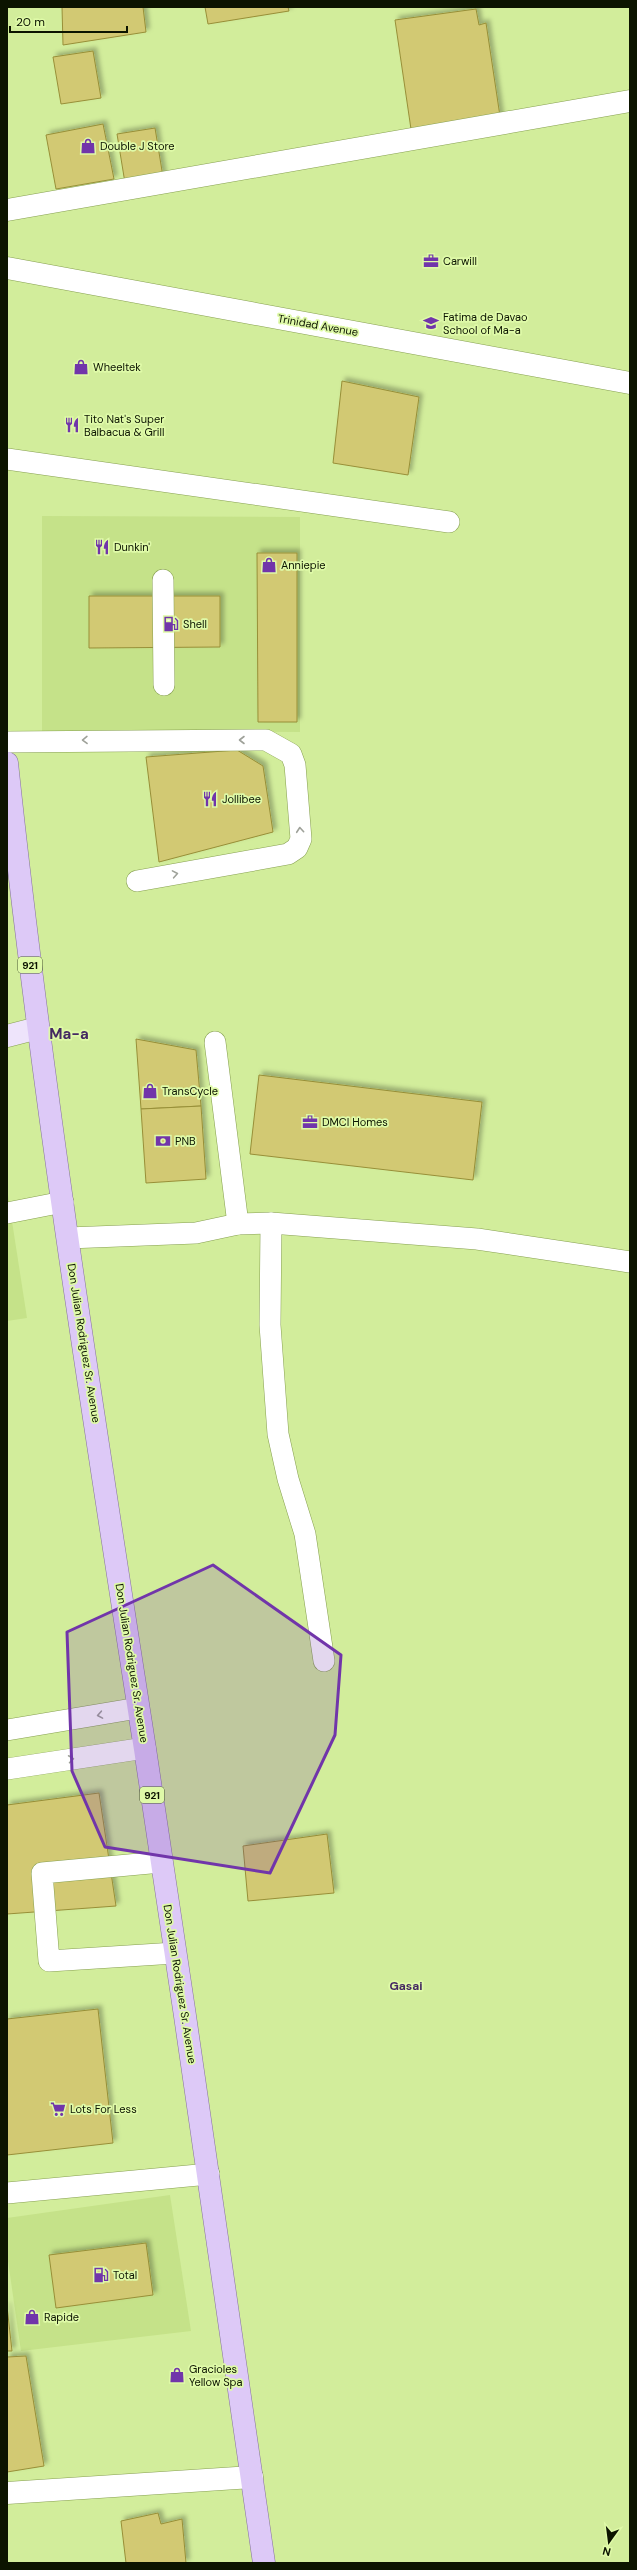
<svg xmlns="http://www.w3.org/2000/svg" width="637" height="2570" viewBox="0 0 637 2570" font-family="'DM Sans',sans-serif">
<defs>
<filter id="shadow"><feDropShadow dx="3.5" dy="-3.5" stdDeviation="2" flood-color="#0004"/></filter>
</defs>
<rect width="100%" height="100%" fill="#d2ed9b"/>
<!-- built -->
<g fill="#c5e289">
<polygon points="42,516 300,517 300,732 42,731"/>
<polygon points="7,1189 27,1318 7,1321"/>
<polygon points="170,2195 191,2331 21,2351 7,2254 7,2218"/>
</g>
<!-- building -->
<g fill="#d2c973" stroke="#988f38" filter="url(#shadow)">
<polygon points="62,7 143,7 146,32 63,45"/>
<polygon points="205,7 288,7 289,11 208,24"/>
<polygon points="476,9 479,25 486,23 501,123 412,136 395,20"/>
<polygon points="93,51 101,98 61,104 53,57"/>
<polygon points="103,124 114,179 56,189 46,135"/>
<polygon points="155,128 163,177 125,183 117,134"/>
<polygon points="342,381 419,397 408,475 333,463"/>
<polygon points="257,553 297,553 297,722 258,722"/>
<polygon points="89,596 220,596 220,647 89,648"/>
<polygon points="237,750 263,766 273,832 159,862 146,757"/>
<polygon points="136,1039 196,1050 201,1106 141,1109"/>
<polygon points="259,1075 482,1102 473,1180 250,1154"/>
<polygon points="201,1106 206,1179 146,1183 141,1109"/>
<polygon points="99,1793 116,1906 7,1914 7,1805"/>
<polygon points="327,1834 334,1893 248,1901 243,1846"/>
<polygon points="98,2009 113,2143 7,2155 7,2019"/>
<polygon points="146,2243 153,2295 56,2308 49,2255"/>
<polygon points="7,2306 12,2351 7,2351"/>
<polygon points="26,2356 44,2466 7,2472 7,2357"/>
<polygon points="158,2513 161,2524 182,2519 186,2563 126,2563 121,2521"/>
</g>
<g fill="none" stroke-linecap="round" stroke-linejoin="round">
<!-- lane casing -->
<g stroke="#87a051" stroke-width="22">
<g id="lane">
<polyline points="7,459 449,522"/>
<polyline points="163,580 164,685"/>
<polyline points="7,742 266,740 291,754 295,765 301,839 297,848 288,854 137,881"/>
<polyline points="215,1042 238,1224"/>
<polyline points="7,1213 63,1202"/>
<polyline points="271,1223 270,1325 278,1434 288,1479 305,1534 324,1661"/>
<polyline points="68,1238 196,1233 238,1224 271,1223 477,1239 630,1262"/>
<polyline points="7,1730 138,1708"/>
<polyline points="7,1769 145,1748"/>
<polyline points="161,1862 42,1873 49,1961 175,1953"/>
<polyline points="7,2193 209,2174"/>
</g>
</g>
<!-- street casing -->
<g stroke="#87a051" stroke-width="23">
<g id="street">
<polyline points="7,210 630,101"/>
<polyline points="7,268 630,383"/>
<polyline points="7,2493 252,2477"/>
</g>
</g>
<!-- secondary casing -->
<g stroke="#87a051" stroke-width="23">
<polyline id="secondary" points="7,1036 38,1028"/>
</g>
<!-- primary casing -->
<g stroke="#85729d" stroke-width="23">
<path id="primary" d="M7 763C42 1093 94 1421 145 1749 187 2020 224 2292 264 2563"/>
</g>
<!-- lane -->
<use href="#lane" stroke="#fff" stroke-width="21"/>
<!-- street -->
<use href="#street" stroke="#fff" stroke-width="22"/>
<!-- secondary -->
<use href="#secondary" stroke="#eee4fb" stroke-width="22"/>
<!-- primary -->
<use href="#primary" stroke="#ddc9f7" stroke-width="22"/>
</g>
<!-- one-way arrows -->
<defs><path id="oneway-chevron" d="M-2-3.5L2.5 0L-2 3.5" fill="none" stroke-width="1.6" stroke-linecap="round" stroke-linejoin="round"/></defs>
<g stroke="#9ea199">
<use href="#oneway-chevron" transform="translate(85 740) rotate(179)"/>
<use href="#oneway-chevron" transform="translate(242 740) rotate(-180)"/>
<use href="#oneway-chevron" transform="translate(300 830) rotate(-95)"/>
<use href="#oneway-chevron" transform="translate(175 874) rotate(-10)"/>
<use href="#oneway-chevron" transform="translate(100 1715) rotate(170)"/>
<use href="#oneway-chevron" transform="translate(71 1759) rotate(-8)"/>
</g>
<!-- marked area -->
<path fill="#7135aa" fill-opacity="0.2" stroke="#7135aa" stroke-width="3" stroke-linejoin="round" d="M213 1565 341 1655 335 1735 270 1873 105 1847 72 1771 67 1632Z"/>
<!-- icons -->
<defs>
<g id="shop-bare" transform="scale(1.2)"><path d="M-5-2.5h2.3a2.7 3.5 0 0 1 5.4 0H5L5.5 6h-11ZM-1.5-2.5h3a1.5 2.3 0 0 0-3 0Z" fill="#7135aa" stroke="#dffaa8" stroke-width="2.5" paint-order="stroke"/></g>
<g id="office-bare" transform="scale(1.2)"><path d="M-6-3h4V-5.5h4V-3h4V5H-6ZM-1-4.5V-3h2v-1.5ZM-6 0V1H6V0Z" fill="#7135aa" stroke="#dffaa8" stroke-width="2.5" paint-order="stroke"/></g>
<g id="school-bare" transform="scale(1.2)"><path d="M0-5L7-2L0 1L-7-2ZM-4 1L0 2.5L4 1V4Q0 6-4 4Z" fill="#7135aa" stroke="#dffaa8" stroke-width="2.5" paint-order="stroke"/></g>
<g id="restaurant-bare" transform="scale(1.2)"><path d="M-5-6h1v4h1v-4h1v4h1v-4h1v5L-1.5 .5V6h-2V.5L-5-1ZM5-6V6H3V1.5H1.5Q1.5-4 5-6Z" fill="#7135aa" stroke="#dffaa8" stroke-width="2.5" paint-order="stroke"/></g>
<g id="fuel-bare" transform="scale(1.2)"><path d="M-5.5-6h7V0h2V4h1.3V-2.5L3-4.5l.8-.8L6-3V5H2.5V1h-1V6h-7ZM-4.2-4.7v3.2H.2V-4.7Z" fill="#7135aa" stroke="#dffaa8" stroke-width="2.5" paint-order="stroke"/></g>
<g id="bank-bare" transform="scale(1.2)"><path d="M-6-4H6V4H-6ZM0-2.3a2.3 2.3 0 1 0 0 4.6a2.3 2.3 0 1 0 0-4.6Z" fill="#7135aa" stroke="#dffaa8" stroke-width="2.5" paint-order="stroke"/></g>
<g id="supermarket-bare" transform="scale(1.2)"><path d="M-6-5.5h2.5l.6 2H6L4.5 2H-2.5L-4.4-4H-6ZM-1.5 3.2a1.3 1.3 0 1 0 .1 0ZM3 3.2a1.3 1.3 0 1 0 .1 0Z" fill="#7135aa" stroke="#dffaa8" stroke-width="2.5" paint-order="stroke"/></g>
</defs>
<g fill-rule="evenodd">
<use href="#shop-bare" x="88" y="146"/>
<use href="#office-bare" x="431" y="261"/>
<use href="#school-bare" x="431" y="323"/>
<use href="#shop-bare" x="81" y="367"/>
<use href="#restaurant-bare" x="72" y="425"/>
<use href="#restaurant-bare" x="102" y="547"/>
<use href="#shop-bare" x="269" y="565"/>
<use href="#fuel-bare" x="171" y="624"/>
<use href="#restaurant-bare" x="210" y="799"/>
<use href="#shop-bare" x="150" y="1091"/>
<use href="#office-bare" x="310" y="1122"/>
<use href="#bank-bare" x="163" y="1141"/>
<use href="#supermarket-bare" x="58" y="2109"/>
<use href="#fuel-bare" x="101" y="2275"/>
<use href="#shop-bare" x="32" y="2317"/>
<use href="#shop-bare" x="177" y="2375"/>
</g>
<g text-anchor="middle" stroke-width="3.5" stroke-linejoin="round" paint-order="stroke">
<!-- shield labels -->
<g fill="#dffaa8" stroke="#4b5932" stroke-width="1">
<rect x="18" y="957" width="24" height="16" rx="3"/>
<rect x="140" y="1787" width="24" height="16" rx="3"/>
</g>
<g font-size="10" font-weight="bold" fill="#0c1400">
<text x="30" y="969">921</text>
<text x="152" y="1799">921</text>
</g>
<!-- poi labels -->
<g font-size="11" fill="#0c1400" stroke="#dffaa8" text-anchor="start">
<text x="100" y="150">Double J Store</text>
<text x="443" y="265">Carwill</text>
<text x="443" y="321">Fatima de Davao<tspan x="443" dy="13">School of Ma-a</tspan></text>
<text x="93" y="371">Wheeltek</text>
<text x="84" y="423">Tito Nat's Super<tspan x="84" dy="13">Balbacua &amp; Grill</tspan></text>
<text x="114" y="551">Dunkin'</text>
<text x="281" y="569">Anniepie</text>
<text x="183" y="628">Shell</text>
<text x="222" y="803">Jollibee</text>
<text x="162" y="1095">TransCycle</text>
<text x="322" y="1126">DMCI Homes</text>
<text x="175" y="1145">PNB</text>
<text x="70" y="2113">Lots For Less</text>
<text x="113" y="2279">Total</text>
<text x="44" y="2321">Rapide</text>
<text x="189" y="2373">Gracioles<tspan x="189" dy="13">Yellow Spa</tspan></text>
</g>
<!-- street labels -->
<g font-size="11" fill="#0c1400" stroke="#dffaa8">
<text transform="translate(318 325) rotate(10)" y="4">Trinidad Avenue</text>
<text transform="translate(84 1343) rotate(81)" y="4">Don Julian Rodriguez Sr. Avenue</text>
<text transform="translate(132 1663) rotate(81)" y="4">Don Julian Rodriguez Sr. Avenue</text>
<text transform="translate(180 1984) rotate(81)" y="4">Don Julian Rodriguez Sr. Avenue</text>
</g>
<!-- neighbourhood labels -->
<g font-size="12" font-weight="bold" fill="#442962" stroke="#dffaa8">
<text x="406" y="1990">Gasai</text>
</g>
<!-- district labels -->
<g font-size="15" font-weight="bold" fill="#442962" stroke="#dffaa8">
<text x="69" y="1039">Ma-a</text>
</g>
</g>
<!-- border -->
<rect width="637" height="2570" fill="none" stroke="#0c1400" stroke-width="16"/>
<!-- north arrow -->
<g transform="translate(609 2542) rotate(194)" stroke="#dffaa8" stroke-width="3" paint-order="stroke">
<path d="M0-3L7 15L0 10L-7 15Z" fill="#0c1400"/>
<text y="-6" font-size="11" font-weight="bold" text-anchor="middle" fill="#0c1400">N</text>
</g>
<!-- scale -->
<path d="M10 26v6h117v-6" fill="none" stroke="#0c1400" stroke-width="2"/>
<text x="16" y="26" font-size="12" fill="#0c1400" stroke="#dffaa8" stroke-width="3" paint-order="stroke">20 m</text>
</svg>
